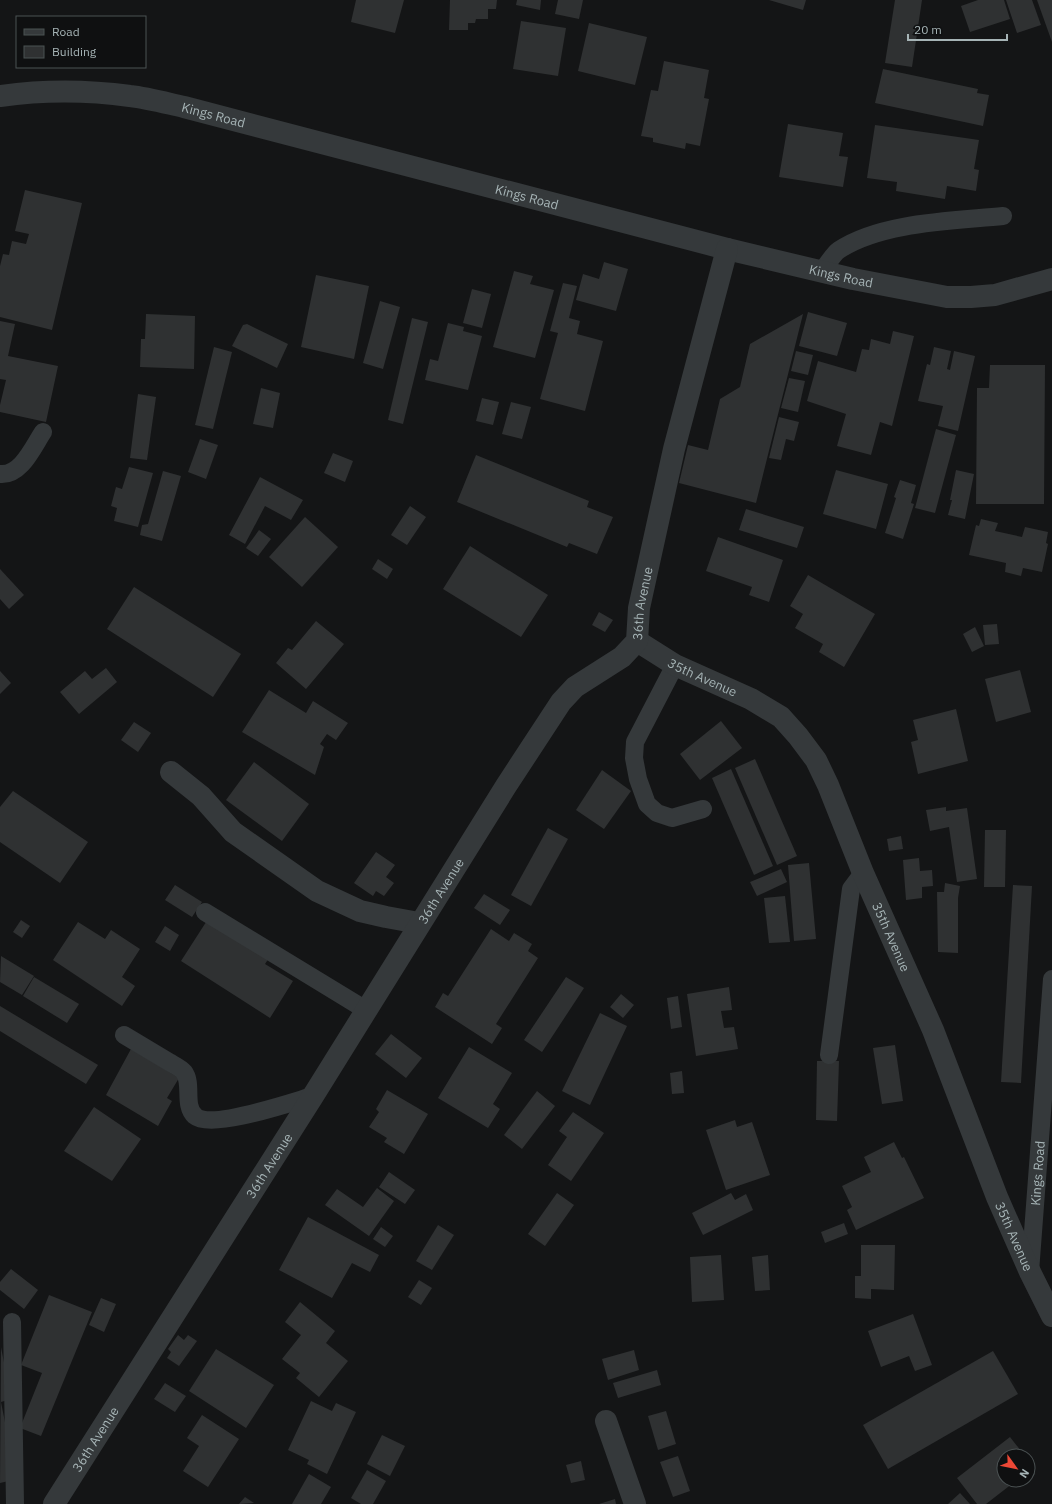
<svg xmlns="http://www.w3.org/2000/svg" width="1052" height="1504" viewBox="0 0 1052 1504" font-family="'IBM Plex Sans',sans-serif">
<rect width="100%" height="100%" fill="#141516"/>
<!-- building -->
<g fill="#2f3132">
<polygon points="356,0 404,0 395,33 351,22"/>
<polygon points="450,0 497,0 496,9 488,9 488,19 476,19 475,23 468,23 468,30 449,30"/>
<polygon points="517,0 541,0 540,10 516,5"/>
<polygon points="558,0 583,0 579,19 555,14"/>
<polygon points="769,0 806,0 803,10"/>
<polygon points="895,0 922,0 912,67 885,63"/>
<polygon points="978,0 1004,0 1010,19 970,32 961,6"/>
<polygon points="1006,0 1032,0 1041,25 1017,33"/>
<polygon points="1037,0 1052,0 1052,42"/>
<polygon points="521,21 566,28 558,76 513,69"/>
<polygon points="589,23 647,37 635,85 578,71"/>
<polygon points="664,61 709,70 704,98 709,99 700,146 686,143 685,149 653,142 653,138 641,136 651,90 658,91"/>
<polygon points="883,69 978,89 977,93 989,95 983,126 875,103"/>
<polygon points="788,124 843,133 839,156 848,157 843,187 779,177"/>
<polygon points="875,125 979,140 974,169 979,170 976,191 947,186 945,199 896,191 897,182 867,178"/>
<polygon points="25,190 82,203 52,330 0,317 0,266 3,254 9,255 12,241 26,244 29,234 15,231"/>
<polygon points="604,262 628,269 616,311 576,300 583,274 599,279"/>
<polygon points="514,271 533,276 530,284 554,290 535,358 493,347"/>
<polygon points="316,275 369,286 354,359 301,347"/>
<polygon points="563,283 577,286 569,318 580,321 577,334 603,341 585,411 540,399 558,333 550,331"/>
<polygon points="472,289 491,294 482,328 463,323"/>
<polygon points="380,301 400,307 383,369 363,363"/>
<polygon points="808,312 847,323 837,356 799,346"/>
<polygon points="146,314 195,316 194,369 140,367 141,339 145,339"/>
<polygon points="803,314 756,503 679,483 688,445 708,450 720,399 740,387 750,344"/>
<polygon points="412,318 428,322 403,424 388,420"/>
<polygon points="0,321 15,324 8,356 58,366 46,422 0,412 0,405 6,380 0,379"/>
<polygon points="448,323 464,327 463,331 482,336 468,390 425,380 430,359 438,361"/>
<polygon points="247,324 288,344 277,368 232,346 243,325"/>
<polygon points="893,331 914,336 892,426 880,422 871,455 837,446 846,414 807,401 818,361 856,372 862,349 869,350 871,339 890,344"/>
<polygon points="214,347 232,352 213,429 195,425"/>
<polygon points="934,347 951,351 947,369 950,370 954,351 975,356 958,431 938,426 943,406 918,401 927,364 930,365"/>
<polygon points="796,351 813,355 808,375 791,371"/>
<polygon points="990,365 1045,365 1044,504 976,504 977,388 989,388"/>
<polygon points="789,378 805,381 798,412 781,408"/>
<polygon points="261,388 280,393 273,428 253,424"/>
<polygon points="138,394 156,397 147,460 130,458"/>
<polygon points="482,398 499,402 493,425 476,421"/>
<polygon points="511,402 531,407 522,439 502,434"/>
<polygon points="779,417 799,422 794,441 786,439 781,460 769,458"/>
<polygon points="936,429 956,435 935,513 915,508"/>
<polygon points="200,439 218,445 206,479 188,472"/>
<polygon points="333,453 353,461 345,482 324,473"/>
<polygon points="476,455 589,501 587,507 613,517 597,554 569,543 567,547 457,502"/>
<polygon points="129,467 153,473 138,527 114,521 117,508 111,506 116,487 122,489"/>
<polygon points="836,470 888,484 876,529 823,514"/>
<polygon points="956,470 974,474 965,519 948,515 952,500 950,500"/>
<polygon points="163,471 181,476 162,541 140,535 142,525 148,524"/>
<polygon points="260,477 303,500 291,520 265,506 245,544 229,535"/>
<polygon points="900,480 916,485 911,503 914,504 903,539 885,533 896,498 894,497"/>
<polygon points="410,506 426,517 407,545 391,535"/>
<polygon points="746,509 804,527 797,548 739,530"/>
<polygon points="305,517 338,547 302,587 269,557"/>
<polygon points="981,519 998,523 995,531 1022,537 1025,527 1048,532 1046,543 1048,544 1042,572 1023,568 1021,576 1005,572 1006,563 969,555 976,525 979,526"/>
<polygon points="259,530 271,539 258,556 246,548"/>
<polygon points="718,537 783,560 769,602 749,595 752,587 706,571"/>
<polygon points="470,546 548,595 521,637 443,589"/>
<polygon points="378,559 393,569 387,579 372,569"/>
<polygon points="0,569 24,595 9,609 0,599"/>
<polygon points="808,575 875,614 844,667 819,652 823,644 795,628 803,614 790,606"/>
<polygon points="134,587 241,654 213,697 107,629"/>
<polygon points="599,612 613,620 605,632 592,625"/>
<polygon points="316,621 344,644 306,689 276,663 288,648 292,650"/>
<polygon points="997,624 999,644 985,645 983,625"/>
<polygon points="975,627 984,646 972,652 963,634"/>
<polygon points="106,668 117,682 79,714 60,692 85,671 92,679"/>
<polygon points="1020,670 1031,712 996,722 985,679"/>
<polygon points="0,671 11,683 0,694"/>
<polygon points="269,690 306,713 313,701 348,723 336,740 327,734 320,744 324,747 315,775 242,732"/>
<polygon points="956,709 968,761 918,774 911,742 918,740 913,720"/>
<polygon points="721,721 742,748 700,780 680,754"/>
<polygon points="134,722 151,733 138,752 121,740"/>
<polygon points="755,759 797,856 777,865 735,768"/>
<polygon points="254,762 309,804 282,841 226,800"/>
<polygon points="731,769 773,866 754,875 712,778"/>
<polygon points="602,770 631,791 604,829 576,810"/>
<polygon points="13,791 88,842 60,883 0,842 0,807"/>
<polygon points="946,807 946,811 967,808 977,879 957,882 949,827 930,831 926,810"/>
<polygon points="548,828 568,839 531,906 511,895"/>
<polygon points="985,830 1006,830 1005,887 984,887"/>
<polygon points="901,836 903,849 889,851 887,839"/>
<polygon points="376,852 395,865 386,877 394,883 384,896 376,891 373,896 354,883"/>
<polygon points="919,858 920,871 932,870 933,886 922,887 922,898 906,900 903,860"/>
<polygon points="809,863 816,939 794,941 788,865"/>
<polygon points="781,869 787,882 757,896 750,882"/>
<polygon points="945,883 960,886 958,898 958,953 938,952 937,892 944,892"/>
<polygon points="175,885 202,902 192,917 165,900"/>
<polygon points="1013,885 1032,886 1021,1083 1001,1082"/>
<polygon points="484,894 510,910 500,925 474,908"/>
<polygon points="785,896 790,942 769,943 764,898"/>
<polygon points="208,919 269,958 265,964 293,981 270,1018 181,961"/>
<polygon points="21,920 30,926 22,938 13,932"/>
<polygon points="78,922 105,939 111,930 140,949 122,977 135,986 122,1006 53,960"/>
<polygon points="165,926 179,935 170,951 155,942"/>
<polygon points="491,929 509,941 514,933 532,944 528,951 538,958 496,1024 502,1028 492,1044 435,1007 443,993 448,996"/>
<polygon points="1,956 34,976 22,995 0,982"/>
<polygon points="34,977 79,1004 67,1023 23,996"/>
<polygon points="566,977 584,988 542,1052 524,1040"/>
<polygon points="729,987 732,1010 721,1011 724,1028 734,1027 738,1049 696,1056 687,994"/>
<polygon points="621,994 634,1005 623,1018 610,1007"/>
<polygon points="678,996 682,1027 671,1029 667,998"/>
<polygon points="0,1006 98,1065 86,1084 0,1031"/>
<polygon points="600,1013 627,1026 590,1105 562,1091"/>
<polygon points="391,1034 422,1058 406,1078 375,1054"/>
<polygon points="895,1045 903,1101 882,1104 873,1048"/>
<polygon points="469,1047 512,1073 493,1104 500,1109 488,1128 438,1098"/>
<polygon points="131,1049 179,1078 167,1098 172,1101 158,1126 106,1095"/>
<polygon points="817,1061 839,1061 837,1121 816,1120"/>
<polygon points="682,1071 684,1093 672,1094 670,1073"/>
<polygon points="387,1090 428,1114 404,1154 384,1142 387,1138 369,1127 379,1112 376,1109"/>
<polygon points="537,1091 555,1106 522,1149 504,1135"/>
<polygon points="94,1107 141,1139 112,1181 64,1151"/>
<polygon points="573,1112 604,1133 571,1181 548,1165 567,1137 559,1131"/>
<polygon points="735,1120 737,1127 752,1122 770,1175 726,1190 706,1130"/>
<polygon points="894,1142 902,1158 904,1157 924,1198 856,1230 847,1210 852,1207 842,1186 871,1172 864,1157"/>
<polygon points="389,1172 415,1190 405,1204 379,1187"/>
<polygon points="377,1188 394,1201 369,1236 325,1205 337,1189 363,1207"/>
<polygon points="557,1193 574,1205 545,1246 528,1234"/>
<polygon points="731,1193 735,1200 746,1194 753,1210 703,1235 692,1213"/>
<polygon points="308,1217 379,1255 370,1272 352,1263 332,1298 279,1270"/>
<polygon points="844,1223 848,1234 825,1243 821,1232"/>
<polygon points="438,1225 454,1235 432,1270 416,1261"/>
<polygon points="381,1227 393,1236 385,1247 373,1239"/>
<polygon points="861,1245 895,1245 894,1290 871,1289 871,1299 855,1298 855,1276 861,1276"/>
<polygon points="721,1255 724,1300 692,1302 690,1257"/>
<polygon points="768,1255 770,1290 755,1291 752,1257"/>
<polygon points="11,1269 38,1290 24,1309 0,1290 0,1282"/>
<polygon points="419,1280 432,1288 421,1305 408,1297"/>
<polygon points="49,1295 92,1312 41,1436 20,1428 42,1373 21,1365"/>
<polygon points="101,1298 116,1304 104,1332 89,1325"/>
<polygon points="300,1302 335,1331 326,1343 348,1361 319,1397 296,1378 300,1373 282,1359 301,1335 285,1322"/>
<polygon points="913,1314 932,1365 915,1371 909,1356 881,1367 868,1331"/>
<polygon points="178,1335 184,1340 188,1335 197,1341 179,1366 167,1358 171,1352 168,1349"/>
<polygon points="1,1347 11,1399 1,1402 14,1468 13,1480 0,1483"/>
<polygon points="216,1349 274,1385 246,1428 189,1391"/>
<polygon points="634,1350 639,1370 608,1380 602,1359"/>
<polygon points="993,1351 1018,1394 888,1469 863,1425"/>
<polygon points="657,1370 661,1385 618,1398 613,1383"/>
<polygon points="165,1383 186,1396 175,1412 154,1399"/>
<polygon points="311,1401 332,1411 336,1403 356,1412 327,1474 307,1464 309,1460 288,1450"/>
<polygon points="666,1411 676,1444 658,1450 648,1416"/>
<polygon points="202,1415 239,1439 208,1487 183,1471 199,1446 187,1438"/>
<polygon points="382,1435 405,1446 390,1476 367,1464"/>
<polygon points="1010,1437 1025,1456 1004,1456 1004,1480 1017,1480 986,1504 977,1504 957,1478"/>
<polygon points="678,1456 690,1491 673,1497 660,1462"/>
<polygon points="581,1461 585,1480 571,1483 566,1465"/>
<polygon points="367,1470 386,1481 373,1504 361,1504 351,1498"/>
<polygon points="309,1474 331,1487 321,1504 292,1504"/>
<polygon points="960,1493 970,1504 948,1504"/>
<polygon points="245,1497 254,1503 239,1504"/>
<polygon points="615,1499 616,1504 599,1504"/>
</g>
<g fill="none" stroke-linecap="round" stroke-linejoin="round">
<!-- service -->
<g stroke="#35393b" stroke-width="18">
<path d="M822 271C827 265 833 254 839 250 881 222 953 221 1003 216"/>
<path d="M0 474C21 476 33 447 43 432"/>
<polyline points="675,665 635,742 634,758 638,779 647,804 657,813 672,818 703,809"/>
<polyline points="205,912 366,1010"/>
<path d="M124 1035C139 1044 154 1053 169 1062 174 1065 181 1068 184 1072 193 1084 183 1105 195 1116 211 1130 292 1102 313 1096"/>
<polyline points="829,1055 851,889 863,873"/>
<path id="s1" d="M1030 1272 1052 979"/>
<polyline points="12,1322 15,1504"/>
</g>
<!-- minor -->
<g stroke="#35393b" stroke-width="22">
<path id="s2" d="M0 96C43 90 86 90 130 96 148 98 166 103 184 107L727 249 853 279 947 297H971L995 295 1052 279"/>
<path id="s3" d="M637 641 675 665 751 699 781 717 798 736 816 760 828 785 863 873 933 1030 997 1197 1030 1272 1052 1316"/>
<polyline points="171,772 201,796 233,832 317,891 360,911 386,917 419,923"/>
<polyline points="606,1421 635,1504"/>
<path id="s4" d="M54 1504 313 1096 506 786 561 702 575 687 622 657 637 641 639 608 674 449 727 249"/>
</g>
</g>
<g text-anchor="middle" stroke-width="3.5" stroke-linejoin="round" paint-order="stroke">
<!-- street labels -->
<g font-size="13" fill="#a6b4b6" stroke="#0f1011">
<text dy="5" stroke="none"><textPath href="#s2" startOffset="216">Kings Road</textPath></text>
<text dy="5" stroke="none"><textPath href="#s2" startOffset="540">Kings Road</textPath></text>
<text dy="5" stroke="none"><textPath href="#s2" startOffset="864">Kings Road</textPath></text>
<text dy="5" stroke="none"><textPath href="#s4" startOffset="1085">36th Avenue</textPath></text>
<text dy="5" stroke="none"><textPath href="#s3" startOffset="75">35th Avenue</textPath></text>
<text dy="5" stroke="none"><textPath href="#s4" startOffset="725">36th Avenue</textPath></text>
<text dy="5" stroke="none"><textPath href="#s3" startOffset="411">35th Avenue</textPath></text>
<text dy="5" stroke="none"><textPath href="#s4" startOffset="401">36th Avenue</textPath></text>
<text dy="5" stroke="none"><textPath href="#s1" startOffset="99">Kings Road</textPath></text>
<text dy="5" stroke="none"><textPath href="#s3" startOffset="735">35th Avenue</textPath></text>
<text dy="5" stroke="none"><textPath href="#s4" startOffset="77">36th Avenue</textPath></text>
</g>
</g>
<!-- legend -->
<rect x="16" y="16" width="130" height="52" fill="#0f1011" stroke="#4b5253"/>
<rect x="24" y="29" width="20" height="6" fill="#35393b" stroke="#4b5253"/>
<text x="52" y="36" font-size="12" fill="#a6b4b6">Road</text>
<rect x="24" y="46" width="20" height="12" fill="#2f3132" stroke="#4b5253"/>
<text x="52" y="56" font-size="12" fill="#a6b4b6">Building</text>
<!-- north arrow -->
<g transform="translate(1016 1468) rotate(123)"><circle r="19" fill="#0f1011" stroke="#4b5253"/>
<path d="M0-3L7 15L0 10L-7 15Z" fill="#ed4836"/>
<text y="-6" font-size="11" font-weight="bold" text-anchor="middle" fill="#a6b4b6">N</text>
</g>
<!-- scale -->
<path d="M908 34v6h99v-6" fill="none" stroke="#a6b4b6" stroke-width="2"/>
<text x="914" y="34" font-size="12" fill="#a6b4b6" stroke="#0f1011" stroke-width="3" paint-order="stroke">20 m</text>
</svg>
